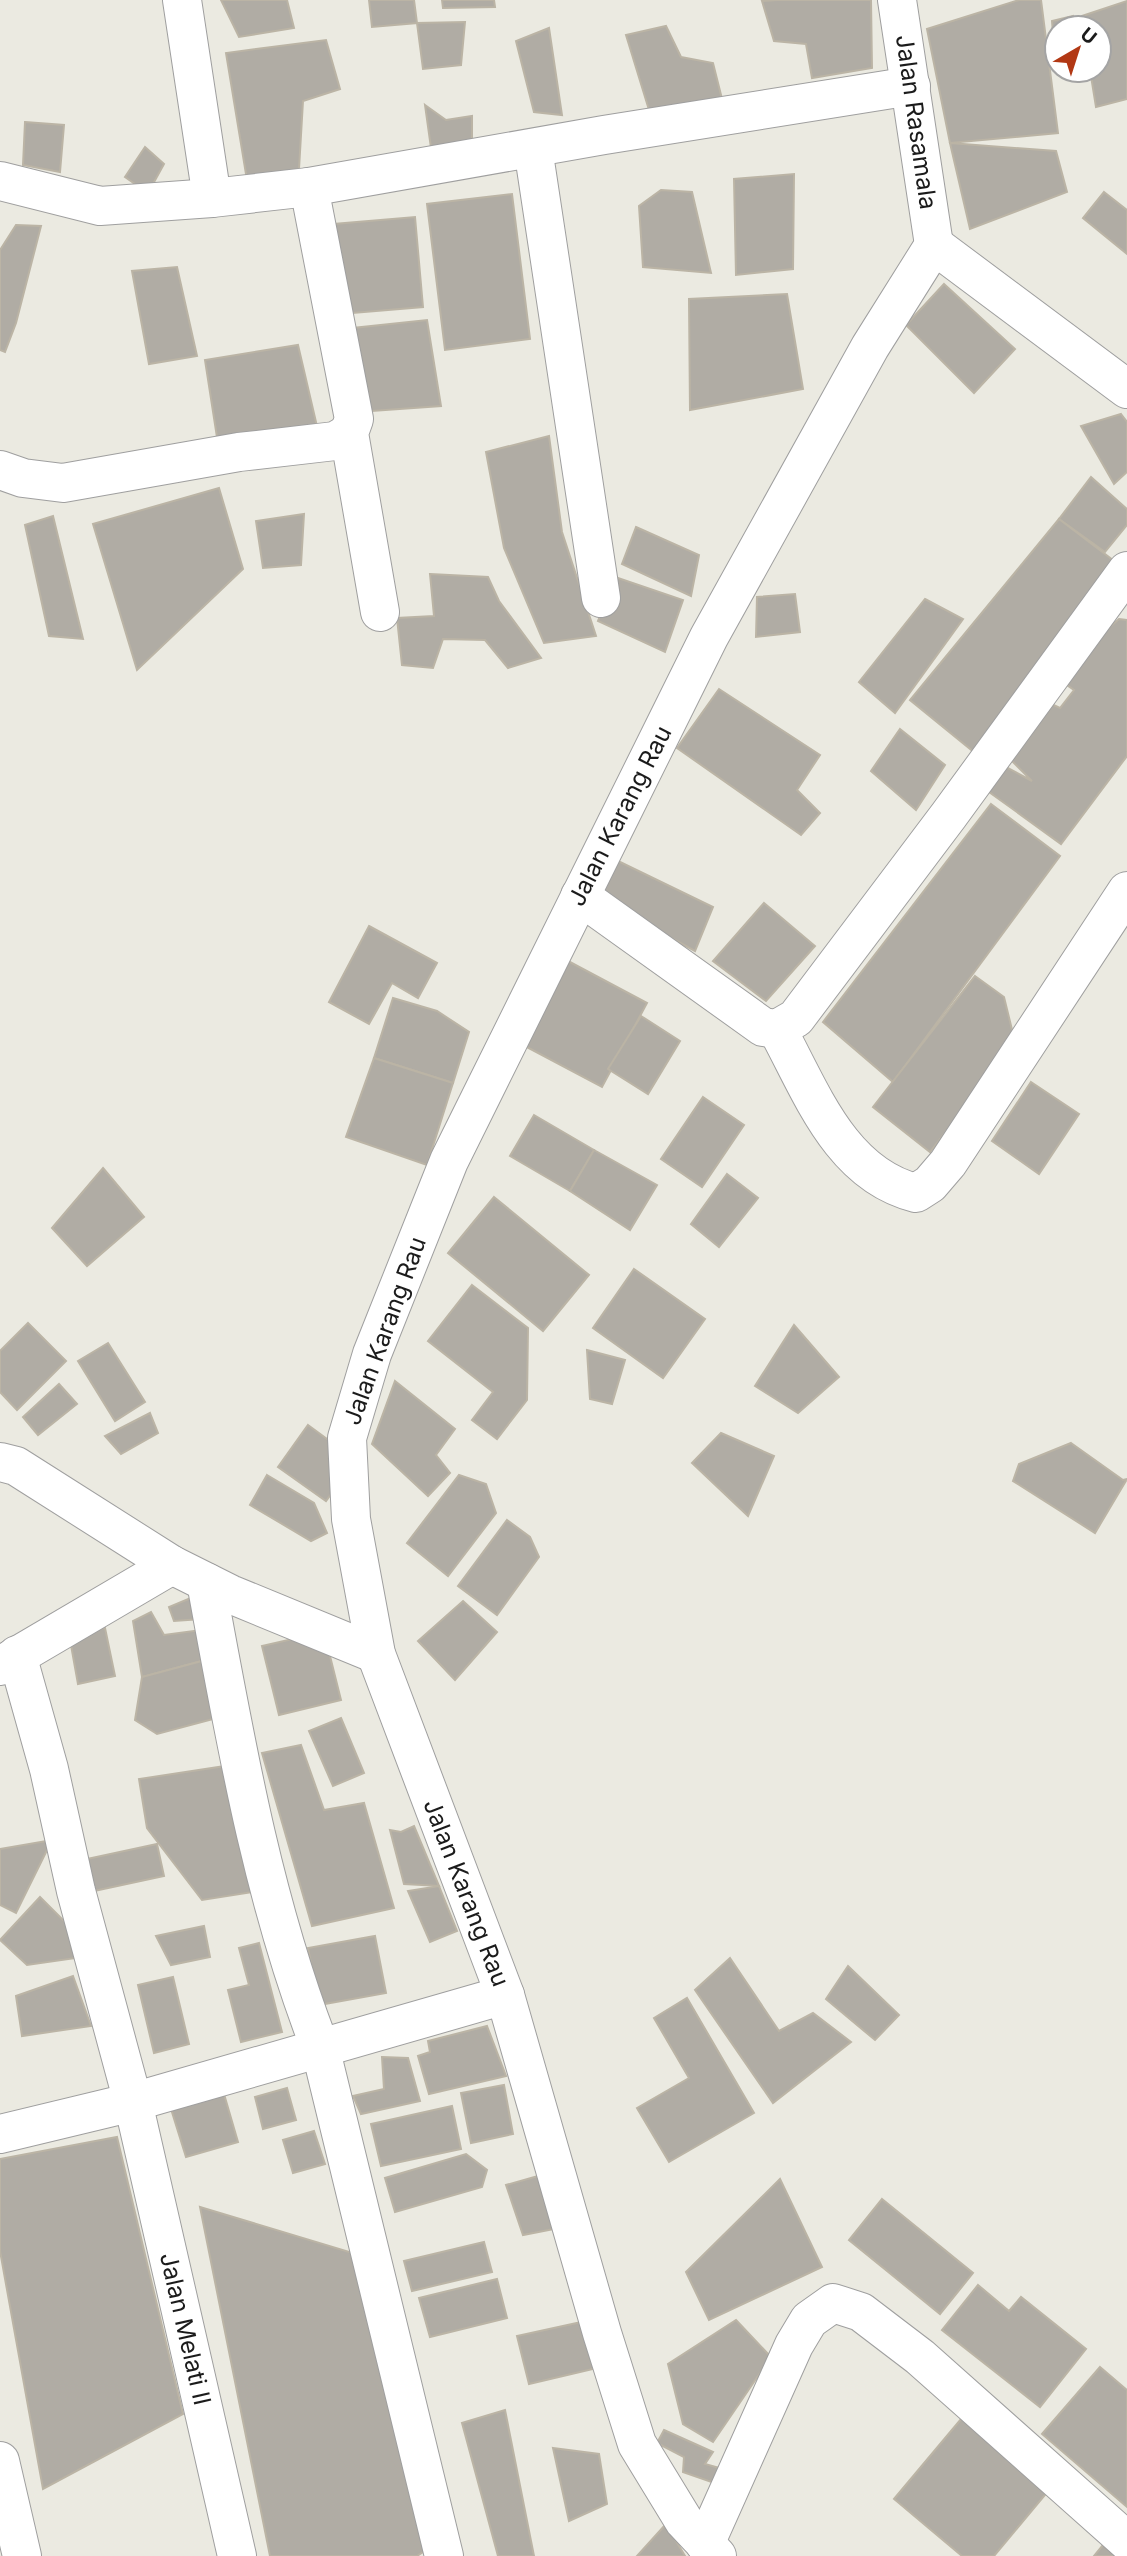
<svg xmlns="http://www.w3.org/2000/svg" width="1127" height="2556" viewBox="0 0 1127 2556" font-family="Inter,sans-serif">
<rect width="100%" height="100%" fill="#ebeae1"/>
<!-- building -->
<g fill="#b0aca4" stroke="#bbb4a5" stroke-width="2">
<polygon points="221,0 287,0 294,28 239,37"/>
<polygon points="369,0 414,0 417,23 372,27"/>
<polygon points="442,0 494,0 495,7 443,8"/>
<polygon points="777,0 871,0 872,68 812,78 806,44 774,41 762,1"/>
<polygon points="1019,0 1041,0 1058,133 950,143 927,29"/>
<polygon points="1127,1 1127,99 1096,107 1090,70 1099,70 1099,28 1084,28 1082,16"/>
<polygon points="1073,16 1078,28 1057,28 1055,59 1052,21"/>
<polygon points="465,22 461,65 423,69 417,23"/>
<polygon points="666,26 681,57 713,63 722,99 649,110 626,35"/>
<polygon points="549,28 562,115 534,112 516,41"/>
<polygon points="326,40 340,89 303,101 299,169 247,180 226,53"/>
<polygon points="425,105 446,120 472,116 472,146 431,148"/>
<polygon points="25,122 64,125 60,172 23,165"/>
<polygon points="950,143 1056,151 1067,192 970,229"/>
<polygon points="145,147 164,164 148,193 125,177"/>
<polygon points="794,174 793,269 736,275 734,179"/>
<polygon points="661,190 692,192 711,273 643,267 639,206"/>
<polygon points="1104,192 1127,210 1127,254 1083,218"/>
<polygon points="512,194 530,339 445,350 427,204"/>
<polygon points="415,217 423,307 341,314 334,224"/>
<polygon points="16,225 41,226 16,323 5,352 0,350 0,250"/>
<polygon points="177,267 197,356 149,364 132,271"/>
<polygon points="944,284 1015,349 974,393 906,325"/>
<polygon points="787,294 803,389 690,410 689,299"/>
<polygon points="427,320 441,406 358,412 353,328"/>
<polygon points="298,345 319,435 219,450 205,360"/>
<polygon points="1121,414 1127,422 1127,472 1114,484 1081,426"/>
<polygon points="549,436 562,532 596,636 544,643 504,548 486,452"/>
<polygon points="1091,477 1127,509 1127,525 1105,552 1059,519"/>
<polygon points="219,488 243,569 137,670 93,524"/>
<polygon points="304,514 301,565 263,568 256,521"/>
<polygon points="53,516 83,639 49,636 25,525"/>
<polygon points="1059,519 1122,567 980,757 910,700"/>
<polygon points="636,527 699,555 691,596 622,564"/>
<polygon points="430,574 488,577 499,601 541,658 508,668 485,640 443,639 433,668 402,665 397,618 434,616"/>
<polygon points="615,577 683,600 665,652 598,621"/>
<polygon points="795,594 800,632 756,637 757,597"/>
<polygon points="925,599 963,619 895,713 859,682"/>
<polygon points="1119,619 1127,620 1127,756 1061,844 985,789 1006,767 1032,781 1008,757 1045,701 1060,708 1074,690 1061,681 1098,637"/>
<polygon points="719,689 820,755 797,790 820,813 801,835 677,748"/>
<polygon points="900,729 945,765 916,810 871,771"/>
<polygon points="991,804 1060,856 893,1082 823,1022"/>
<polygon points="618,861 713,907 695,951 600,899"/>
<polygon points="764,903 815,946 766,1001 713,961"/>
<polygon points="369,926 437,963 418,998 392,983 369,1024 329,1002"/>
<polygon points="568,961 647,1003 602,1087 523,1045"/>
<polygon points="975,976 1004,997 1015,1042 930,1152 873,1107"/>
<polygon points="393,998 437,1011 469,1032 453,1083 374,1058"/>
<polygon points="641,1016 680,1041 648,1094 608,1069"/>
<polygon points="374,1058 453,1083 427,1165 346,1137"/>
<polygon points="1031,1082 1079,1114 1039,1174 992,1141"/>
<polygon points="703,1097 744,1125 702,1187 661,1159"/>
<polygon points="534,1115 594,1150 570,1191 510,1156"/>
<polygon points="594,1150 657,1185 630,1230 570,1191"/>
<polygon points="103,1168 144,1217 87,1266 52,1228"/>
<polygon points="727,1174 758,1198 719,1247 691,1224"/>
<polygon points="494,1197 589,1275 543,1331 448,1253"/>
<polygon points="634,1269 705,1319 663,1378 593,1328"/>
<polygon points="472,1285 528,1328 527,1400 497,1439 472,1420 493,1392 428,1341"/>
<polygon points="28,1323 66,1361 17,1410 0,1392 0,1351"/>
<polygon points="794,1325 839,1377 798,1413 755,1386"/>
<polygon points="108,1343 145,1402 115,1421 78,1361"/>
<polygon points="587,1350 625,1360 612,1404 590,1399"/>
<polygon points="395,1381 455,1429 436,1455 450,1473 428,1496 372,1444"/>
<polygon points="59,1384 77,1404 38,1435 23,1417"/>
<polygon points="150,1413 158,1433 121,1454 105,1436"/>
<polygon points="308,1425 342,1450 342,1479 326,1501 278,1467"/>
<polygon points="721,1433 774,1456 748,1516 692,1463"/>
<polygon points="1071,1443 1123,1480 1127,1479 1095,1533 1013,1481 1019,1464"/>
<polygon points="267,1475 314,1503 327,1533 311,1541 250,1505"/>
<polygon points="459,1475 486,1484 496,1513 448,1576 407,1543"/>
<polygon points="507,1520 530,1537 539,1557 497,1615 458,1586"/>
<polygon points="198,1595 201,1619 174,1621 169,1607"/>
<polygon points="463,1601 497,1632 455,1680 418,1641"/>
<polygon points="151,1612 164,1635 201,1630 213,1658 142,1677 133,1621"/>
<polygon points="105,1628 115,1676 78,1684 69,1634"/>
<polygon points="297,1638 327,1644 341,1700 279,1715 262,1646"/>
<polygon points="213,1658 228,1715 157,1734 135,1720 142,1677"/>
<polygon points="341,1718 364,1773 333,1786 309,1731"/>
<polygon points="301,1745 324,1810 364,1803 394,1908 312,1926 262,1753"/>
<polygon points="232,1765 253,1892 202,1900 147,1828 139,1779"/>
<polygon points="414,1826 439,1886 404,1884 390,1830 401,1832"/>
<polygon points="52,1840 16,1913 0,1905 0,1849"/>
<polygon points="157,1844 164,1876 94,1891 87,1859"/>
<polygon points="439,1886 457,1931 430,1942 408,1891"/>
<polygon points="40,1897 71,1928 76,1958 27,1965 0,1940"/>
<polygon points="204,1926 210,1957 171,1965 156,1936"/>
<polygon points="375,1936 386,1993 319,2005 308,1948"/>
<polygon points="259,1943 282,2032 241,2042 228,1990 249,1985 239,1948"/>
<polygon points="730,1958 779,2031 813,2013 851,2042 773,2103 695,1990"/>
<polygon points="848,1966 899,2015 875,2040 826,1999"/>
<polygon points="73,1976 91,2026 22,2036 16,1996"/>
<polygon points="173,1977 189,2044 154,2053 138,1985"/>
<polygon points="687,1998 754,2113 669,2162 637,2108 689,2078 654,2018"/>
<polygon points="487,2026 506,2076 429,2094 418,2056 430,2052 428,2041"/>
<polygon points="382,2057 408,2058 420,2101 361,2114 353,2096 384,2089"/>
<polygon points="504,2085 513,2134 471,2143 461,2093"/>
<polygon points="287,2088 296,2120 263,2129 255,2097"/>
<polygon points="224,2094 238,2142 186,2157 171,2109"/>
<polygon points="452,2106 461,2149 381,2166 371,2124"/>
<polygon points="314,2131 325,2164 293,2173 283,2140"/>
<polygon points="117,2137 183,2414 43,2489 0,2251 0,2159"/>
<polygon points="466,2154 487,2170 482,2187 395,2212 385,2178"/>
<polygon points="538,2176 554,2229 523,2235 506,2185"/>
<polygon points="780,2179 822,2267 709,2320 686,2272"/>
<polygon points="882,2199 973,2273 940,2314 849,2240"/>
<polygon points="200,2207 356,2254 426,2550 417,2556 270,2556"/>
<polygon points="484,2242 492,2272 412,2291 404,2261"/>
<polygon points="497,2279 507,2318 430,2337 419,2298"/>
<polygon points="978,2285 1009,2311 1021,2297 1086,2349 1040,2407 942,2330"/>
<polygon points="736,2320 771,2357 713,2442 683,2424 668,2364"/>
<polygon points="586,2321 597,2368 529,2384 517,2336"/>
<polygon points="1100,2367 1127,2390 1127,2507 1042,2434"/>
<polygon points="505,2410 534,2556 498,2556 462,2423"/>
<polygon points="967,2412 1055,2483 994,2556 962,2556 894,2499"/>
<polygon points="664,2430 713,2452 705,2464 723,2469 720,2485 683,2472 684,2457 657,2443"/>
<polygon points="553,2448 599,2454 607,2504 569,2521"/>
<polygon points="666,2524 685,2556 637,2556"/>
<polygon points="1103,2545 1116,2556 1094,2556"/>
</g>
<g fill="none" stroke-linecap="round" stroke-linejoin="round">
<!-- minor casing -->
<g stroke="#9f9f9f" stroke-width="40">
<g id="minor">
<polyline points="182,0 212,198"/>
<polyline points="897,0 934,245"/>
<polyline points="533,148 601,598"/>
<polyline points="0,181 100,206 212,198 309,187 604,135 911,86"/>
<polyline points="309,187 354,419 349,433 380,612"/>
<polyline points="934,245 1127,389"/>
<polyline points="0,470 23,478 63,483 239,452 335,441 349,433"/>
<polyline points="580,896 763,1027 777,1029 796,1018 949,815 1127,571"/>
<path d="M777 1029C811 1091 840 1174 916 1193L930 1184 948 1163 1127 891"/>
<polyline points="0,1462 16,1466 172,1565 230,1594 376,1654"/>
<path d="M206 1582C235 1739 262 1898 320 2047L444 2556"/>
<polyline points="17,1655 49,1769 76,1891 133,2102 237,2556"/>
<polyline points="0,1666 172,1565"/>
<polyline points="0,2134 133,2102 505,1995"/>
<polyline points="0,2461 22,2556"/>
<polyline points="705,2544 794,2345 809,2320 833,2303 861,2312 920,2357 1127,2541"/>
<polyline points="717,2556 684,2521 637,2444 602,2333 505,1995 376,1654 351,1519 347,1438 372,1354 449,1161 709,637 870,347 934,245"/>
</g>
</g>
<!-- minor -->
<use href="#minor" stroke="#fff" stroke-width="38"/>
</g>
<g text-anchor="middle" stroke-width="6" stroke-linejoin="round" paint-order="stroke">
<!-- street labels -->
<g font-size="24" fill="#1b1b1b" stroke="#fff">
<text transform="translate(916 122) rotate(82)" y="8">Jalan Rasamala</text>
<text transform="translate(620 816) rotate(-63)" y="8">Jalan Karang Rau</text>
<text transform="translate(385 1331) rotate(-70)" y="8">Jalan Karang Rau</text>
<text transform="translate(466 1893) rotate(69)" y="8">Jalan Karang Rau</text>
<text transform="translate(185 2329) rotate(77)" y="8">Jalan Melati II</text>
</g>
</g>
<!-- north arrow -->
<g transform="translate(1078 49) rotate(39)"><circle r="33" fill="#ffffff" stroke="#a4a4a4" stroke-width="2"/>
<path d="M0-5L12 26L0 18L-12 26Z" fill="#b23814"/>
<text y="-10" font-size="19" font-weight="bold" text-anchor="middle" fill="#1b1b1b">U</text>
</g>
</svg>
